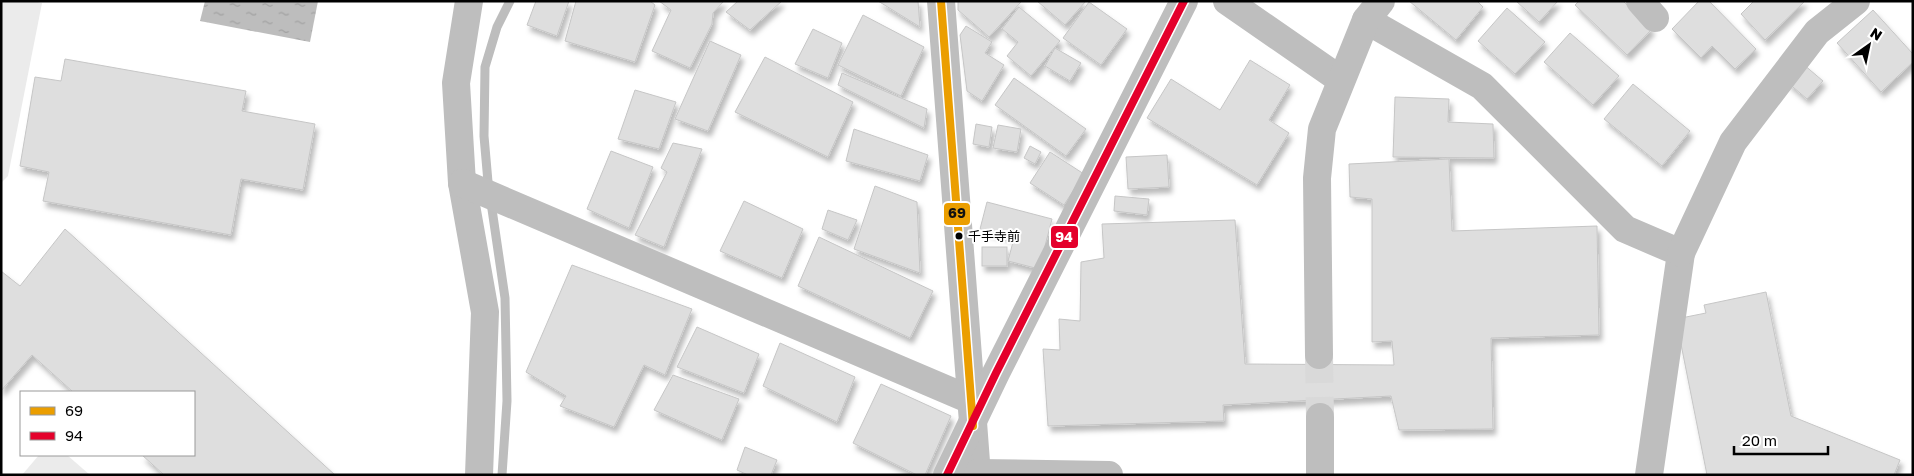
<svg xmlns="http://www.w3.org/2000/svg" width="1914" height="476" viewBox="0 0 1914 476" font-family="'Golos Text','Noto Sans JP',sans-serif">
<defs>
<pattern id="water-ripples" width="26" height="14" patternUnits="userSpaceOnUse" patternTransform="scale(1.25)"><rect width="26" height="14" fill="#bdbdbd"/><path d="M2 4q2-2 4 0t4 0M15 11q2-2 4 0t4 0" fill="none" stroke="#a1a1a1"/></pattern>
<filter id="shadow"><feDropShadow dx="3" dy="5.5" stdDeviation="2.5" flood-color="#0004"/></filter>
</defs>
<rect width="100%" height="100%" fill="#fff"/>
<!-- pitch -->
<g fill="#ebebeb">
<polygon points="1,1 33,1 42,3 8,176 1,183"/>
<polygon points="39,455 67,455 90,475 22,475"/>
</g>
<!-- water -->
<polygon fill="url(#water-ripples)" points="205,1 318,1 310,42 200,21"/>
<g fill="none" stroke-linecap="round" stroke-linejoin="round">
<!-- stream -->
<polyline stroke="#bdbdbd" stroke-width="9" points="502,475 507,401 505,298 488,182 484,136 485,67 497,27 510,1"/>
</g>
<!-- building -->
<g fill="#dedede" stroke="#c6c6c6" filter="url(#shadow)">
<polygon points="536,1 569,1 557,36 527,25"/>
<polygon points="576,1 650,1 655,5 635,62 565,41"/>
<polygon points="659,1 724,1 713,13 712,24 690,68 652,51 671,10"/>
<polygon points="738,1 782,1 750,30 726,12"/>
<polygon points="878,1 918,1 920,27"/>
<polygon points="958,1 1020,1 1021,2 989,37 958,10"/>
<polygon points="1037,1 1086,1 1065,25"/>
<polygon points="1409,1 1477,1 1483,7 1456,40"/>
<polygon points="1516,1 1558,1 1539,22"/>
<polygon points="1579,1 1623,1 1652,29 1627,55 1575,5"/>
<polygon points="1699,1 1709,1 1756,49 1735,69 1712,46 1701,58 1672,29"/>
<polygon points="1754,1 1805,1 1765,40 1741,14"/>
<polygon points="1089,2 1127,29 1101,65 1063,38"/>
<polygon points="1019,7 1060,41 1031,76 1007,56 1018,42 1002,29"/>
<polygon points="1507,8 1545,42 1515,74 1478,41"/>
<polygon points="1873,10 1913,54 1913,62 1881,92 1837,43"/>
<polygon points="863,15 924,47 901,96 838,65"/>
<polygon points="966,26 992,42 985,53 1004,65 982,101 967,91 960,35"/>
<polygon points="813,29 842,43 828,78 795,64"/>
<polygon points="1570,33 1619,76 1593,105 1544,62"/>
<polygon points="710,41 741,55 708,131 675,119"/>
<polygon points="1055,48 1081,63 1070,81 1045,66"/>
<polygon points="765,57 853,102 828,157 735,112"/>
<polygon points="65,59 246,91 242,111 315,124 303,190 241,179 231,235 43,201 49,172 20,166 35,77 61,81"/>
<polygon points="1250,60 1290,85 1269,120 1289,133 1257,185 1147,118 1171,79 1220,110"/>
<polygon points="1803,64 1823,81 1807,99 1787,82"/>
<polygon points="842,73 927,109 924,128 838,85"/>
<polygon points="1014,78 1086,129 1066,156 995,105"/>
<polygon points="1633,84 1690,131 1662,166 1604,119"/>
<polygon points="635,90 676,102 659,149 618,139"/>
<polygon points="1395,97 1449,99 1448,122 1493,124 1494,158 1393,157"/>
<polygon points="976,124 992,127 989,147 973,144"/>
<polygon points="998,125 1021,129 1017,152 993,148"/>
<polygon points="854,129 928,155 920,181 846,161"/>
<polygon points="673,143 702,149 664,247 635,235 667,172 661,168"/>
<polygon points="1030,146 1041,152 1035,164 1024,158"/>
<polygon points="611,151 653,167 629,228 587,209"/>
<polygon points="1050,152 1084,174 1064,205 1030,183"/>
<polygon points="1167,155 1169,187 1128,189 1126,157"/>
<polygon points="1449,159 1452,231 1597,226 1599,335 1491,338 1493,429 1399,430 1391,396 1223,405 1224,421 1048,426 1043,349 1060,350 1059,319 1080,321 1081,262 1104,258 1102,224 1235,220 1245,364 1394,365 1392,341 1372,342 1372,199 1350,197 1349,164"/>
<polygon points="875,186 917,202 920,273 854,249"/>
<polygon points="1115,196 1149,199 1147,215 1114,211"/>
<polygon points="744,201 803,229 782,278 720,251"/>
<polygon points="987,202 1052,219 1039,269 1008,261 1014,238 980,229"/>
<polygon points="828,210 857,220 848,240 822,229"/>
<polygon points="65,229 335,475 164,475 142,455 194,455 194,392 73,392 32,355 1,391 1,271 20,286"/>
<polygon points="819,237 933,291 910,338 798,286"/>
<rect x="982" y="247" width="25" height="19"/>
<polygon points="572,265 692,309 665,375 644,365 614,427 560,406 566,396 526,372"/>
<polygon points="1766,292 1791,416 1900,460 1894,475 1707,475 1676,319 1706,313 1704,305"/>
<polygon points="697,327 759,354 744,393 677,367"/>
<polygon points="780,343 855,377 837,422 763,386"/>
<polygon points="673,375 739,399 722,440 654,410"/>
<polygon points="881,384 951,416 925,475 917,475 853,443"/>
<polygon points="745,447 777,460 771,475 748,475 737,470"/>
</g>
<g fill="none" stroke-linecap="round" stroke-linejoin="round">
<!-- minor-tunnel -->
<polyline stroke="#d9d9d9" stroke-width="28" stroke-dasharray="28 14" stroke-linecap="butt" points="1319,355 1320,417"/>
<!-- minor -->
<g stroke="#bebebe" stroke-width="28">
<polyline points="469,1 456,83 462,183 485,312 479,475"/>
<polyline points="941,1 977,475"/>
<polyline points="1227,1 1341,80"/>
<polyline points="1640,1 1655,18"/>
<polyline points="1366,20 1482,86 1625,229 1681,253 1649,475"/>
<polyline points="462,183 971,400"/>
<polyline points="1681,253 1733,142 1817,32 1856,1"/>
<polyline points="1319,355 1317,178 1322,129 1366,20 1381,1"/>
<polyline points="1320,417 1320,475"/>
<polyline points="977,473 1109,475"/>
<polyline points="947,475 996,373 1184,1"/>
</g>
<!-- bus-1 casing -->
<g stroke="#fff" stroke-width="11">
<polyline id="bus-1" points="941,1 973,426"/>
</g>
<!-- bus-2 casing -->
<g stroke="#fff" stroke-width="11">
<polyline id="bus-2" points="947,475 996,373 1184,1"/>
</g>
<!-- bus-1 -->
<use href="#bus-1" stroke="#eb9e00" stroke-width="8"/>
<!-- bus-2 -->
<use href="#bus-2" stroke="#e4002b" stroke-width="8"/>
</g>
<!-- markers -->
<circle fill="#000" stroke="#fff" stroke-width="2" cx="959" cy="236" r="4.5"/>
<g text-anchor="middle" stroke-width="4" stroke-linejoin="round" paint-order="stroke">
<!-- bus labels -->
<g font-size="13" fill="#000" stroke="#fff" text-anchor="start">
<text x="968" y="241">千手寺前</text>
</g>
</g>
<g stroke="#fff" stroke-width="2">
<rect x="943" y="202" width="28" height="24" rx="5" fill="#eb9e00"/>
<rect x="1050" y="225" width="29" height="24" rx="5" fill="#e4002b"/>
</g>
<g font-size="14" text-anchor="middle" font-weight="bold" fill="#fff">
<text x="1064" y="242">94</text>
</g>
<g font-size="14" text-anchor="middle" font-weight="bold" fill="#111">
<text x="957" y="218">69</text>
</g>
<!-- border -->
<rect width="1914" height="476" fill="none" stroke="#000000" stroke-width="5"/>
<!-- legend -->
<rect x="20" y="391" width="175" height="65" fill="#ffffff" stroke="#999999"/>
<rect x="30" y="407" width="25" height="8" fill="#eb9e00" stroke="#999999"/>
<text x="65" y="416" font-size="15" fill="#000000">69</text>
<rect x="30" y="432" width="25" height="8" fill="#e4002b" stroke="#999999"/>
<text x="65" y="441" font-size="15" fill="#000000">94</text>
<!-- north arrow -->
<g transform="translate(1869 45) rotate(33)" stroke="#ffffff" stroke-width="4" paint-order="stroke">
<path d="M0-4L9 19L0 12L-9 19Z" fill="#000000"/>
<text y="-8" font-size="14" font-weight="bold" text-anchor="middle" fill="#000000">N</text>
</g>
<!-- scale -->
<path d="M1734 446v8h94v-8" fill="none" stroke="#000000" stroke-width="2.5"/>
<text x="1742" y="446" font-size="15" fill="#000000" stroke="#ffffff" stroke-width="4" paint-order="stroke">20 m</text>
</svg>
